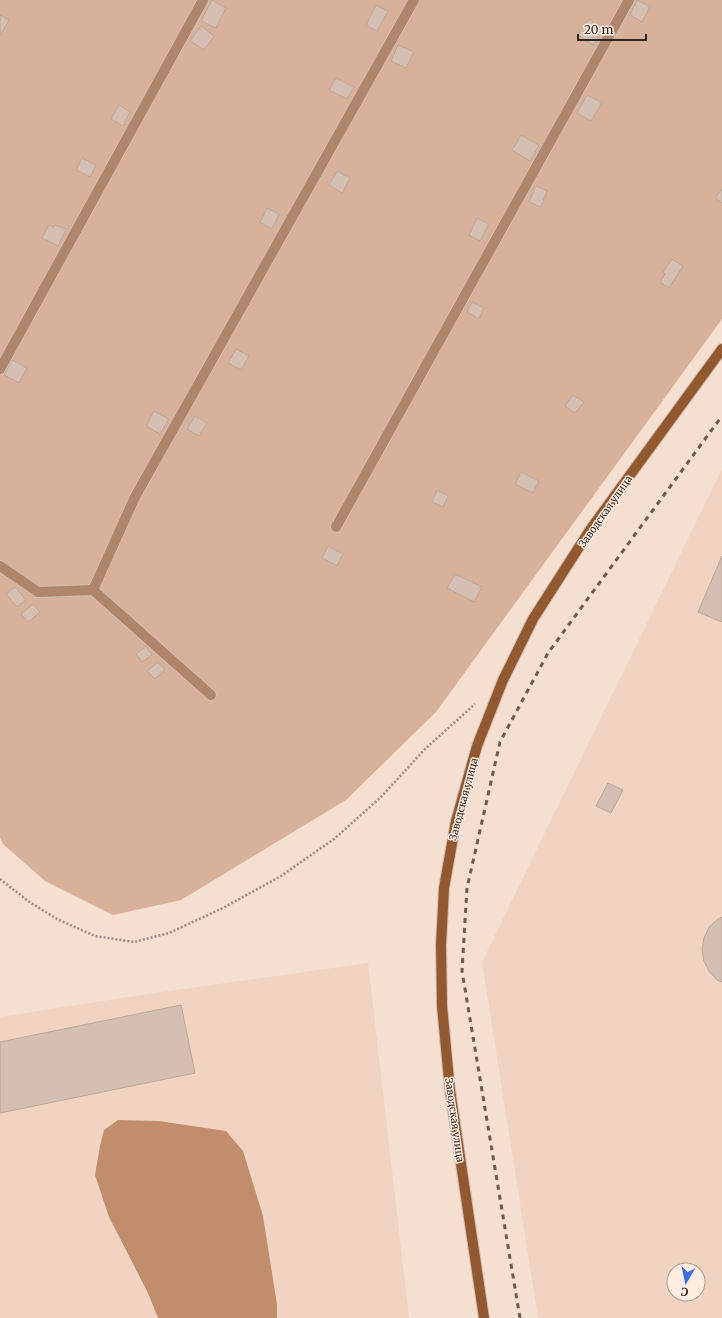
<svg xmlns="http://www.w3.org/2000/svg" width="722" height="1318" viewBox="0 0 722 1318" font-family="Merriweather,serif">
<rect width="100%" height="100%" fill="#f5dfd1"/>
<!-- built -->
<g fill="#f0d3c1" fill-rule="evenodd">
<path d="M722 469V1318H538L482 962ZM674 1270H698V1294H674Z"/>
<polygon points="368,963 409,1318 0,1318 0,1017 128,997"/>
</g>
<!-- green -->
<polygon fill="#d7b199" points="0,0 722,0 722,319 436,712 346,800 181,900 113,915 45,881 3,844 0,837"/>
<!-- water -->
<polygon fill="#c18d6c" points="118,1120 159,1121 226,1131 243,1151 263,1216 277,1305 277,1318 158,1318 148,1293 109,1217 95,1175 100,1146 104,1130"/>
<!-- building -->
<g fill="#d5bfb2" stroke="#bba699">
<polygon points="212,0 226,8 216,28 201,21"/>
<polygon points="637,0 650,7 642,22 630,15"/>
<polygon points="376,5 388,11 377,31 366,25"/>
<polygon points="0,15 9,20 0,36"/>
<polygon points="589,19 604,30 593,45 578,35"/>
<polygon points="201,26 214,36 204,50 190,41"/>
<polygon points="398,45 414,52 406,68 391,61"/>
<polygon points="336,78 354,87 347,99 329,90"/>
<polygon points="587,95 602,103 591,121 577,113"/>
<polygon points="119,105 130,112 123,126 111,119"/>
<polygon points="521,135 539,145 530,161 512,150"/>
<polygon points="82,158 96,165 90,177 76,170"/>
<polygon points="337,171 350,178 342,193 329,185"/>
<polygon points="536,186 547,191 541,207 529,202"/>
<polygon points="722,189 722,203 715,198"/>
<polygon points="267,208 279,214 272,229 260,222"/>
<polygon points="477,218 489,224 480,241 469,235"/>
<polygon points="49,225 54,227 55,225 66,229 58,246 42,238"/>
<polygon points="672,259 683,266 669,288 660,282 665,274 663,272"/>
<polygon points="472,302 484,308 479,319 467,312"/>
<polygon points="236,349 249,356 241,370 228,363"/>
<polygon points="12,360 27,368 19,383 4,375"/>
<polygon points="573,395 584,402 575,413 565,406"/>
<polygon points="154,411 169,419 160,434 146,426"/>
<polygon points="195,416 207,423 199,436 187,429"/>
<polygon points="521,472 539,481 533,493 515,484"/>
<polygon points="437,490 448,496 443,507 432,502"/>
<polygon points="328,546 343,554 337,566 322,558"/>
<polygon points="722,556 722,622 698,612"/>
<polygon points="455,574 482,587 474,602 447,588"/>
<polygon points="15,587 26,600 17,607 6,594"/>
<polygon points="33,604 40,612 28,622 21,614"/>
<polygon points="146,646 152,655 142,662 136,654"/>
<polygon points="158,662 165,670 155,679 147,671"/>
<polygon points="608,783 623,790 611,813 596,806"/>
<polygon points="722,917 722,982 717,980 709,971 704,961 702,949 704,938 709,927 718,919"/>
<polygon points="181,1005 195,1073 0,1113 0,1042"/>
</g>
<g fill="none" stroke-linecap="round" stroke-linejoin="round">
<!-- lane casing -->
<g stroke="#d1beb1" stroke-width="12">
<g id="lane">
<polyline points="0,369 203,0"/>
<polyline points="336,527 629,0"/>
<polyline points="0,566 38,592 93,590 211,695"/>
<polyline points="93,590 135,497 414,0"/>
</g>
</g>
<!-- secondary casing -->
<g stroke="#d1beb1" stroke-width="12">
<polyline id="secondary" points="484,1318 450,1090 442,1006 441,945 444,888 456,821 477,746 503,680 533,619 590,530 722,349"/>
</g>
<!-- path -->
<polyline stroke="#9a8a81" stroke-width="2.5" stroke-dasharray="2 2" stroke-linecap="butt" points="0,879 28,901 57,919 95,936 134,942 169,933 223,908 281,876 334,839 381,797 425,749 475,704"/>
<!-- lane -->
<use href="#lane" stroke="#af866c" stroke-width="10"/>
<!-- secondary -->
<use href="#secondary" stroke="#925930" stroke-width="10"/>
<!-- rail -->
<polyline stroke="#685c54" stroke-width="3" stroke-dasharray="5 5" stroke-linecap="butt" points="520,1318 462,971 467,888 500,742 548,653 722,416"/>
</g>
<g text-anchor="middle" stroke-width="3" stroke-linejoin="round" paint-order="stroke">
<!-- street labels -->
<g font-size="10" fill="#2d2520" stroke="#ffede2">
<text transform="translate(605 511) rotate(-55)" y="4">Заводская улица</text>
<text transform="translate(463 799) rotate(-75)" y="4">Заводская улица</text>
<text transform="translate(455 1120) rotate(82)" y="4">Заводская улица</text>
</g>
</g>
<!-- north arrow -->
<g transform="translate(686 1282) rotate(189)"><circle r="19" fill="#ffede2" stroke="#ab9d94"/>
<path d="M0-3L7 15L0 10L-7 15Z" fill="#3d6dde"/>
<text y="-6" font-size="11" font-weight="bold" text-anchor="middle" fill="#2d2520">С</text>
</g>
<!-- scale -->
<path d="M578 34v6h68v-6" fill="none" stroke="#2d2520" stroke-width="2"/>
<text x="584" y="34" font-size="12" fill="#2d2520" stroke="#ffede2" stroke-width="3" paint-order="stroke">20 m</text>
</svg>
